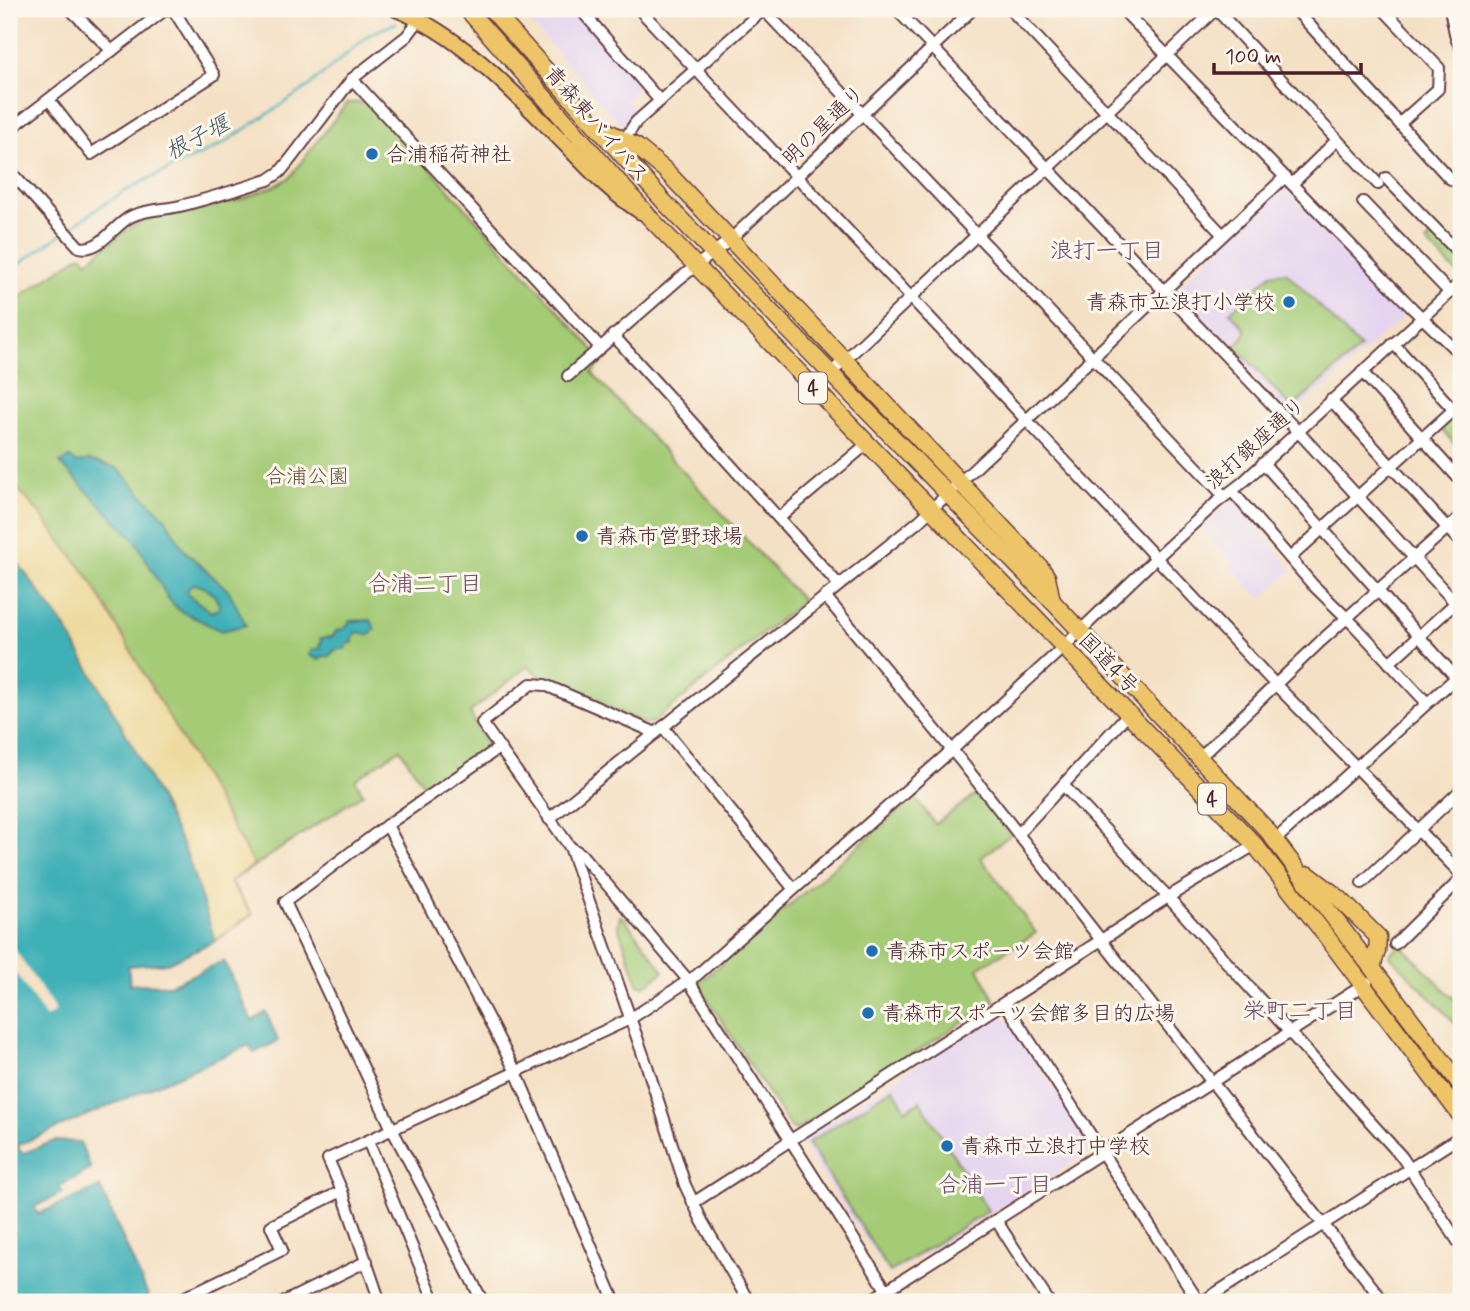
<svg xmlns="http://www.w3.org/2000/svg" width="1470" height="1311" viewBox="0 0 1470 1311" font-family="Mynerve,'Klee One',sans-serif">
<rect width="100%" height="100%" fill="#fbf7ec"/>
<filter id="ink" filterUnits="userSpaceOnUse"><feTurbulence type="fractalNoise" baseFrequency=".0143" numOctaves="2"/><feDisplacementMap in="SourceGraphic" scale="14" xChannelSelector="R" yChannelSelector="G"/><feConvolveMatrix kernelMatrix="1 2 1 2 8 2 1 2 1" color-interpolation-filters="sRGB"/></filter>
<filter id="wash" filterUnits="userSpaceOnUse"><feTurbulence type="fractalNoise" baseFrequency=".00686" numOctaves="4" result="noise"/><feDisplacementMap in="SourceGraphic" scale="28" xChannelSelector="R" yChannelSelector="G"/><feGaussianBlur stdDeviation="1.57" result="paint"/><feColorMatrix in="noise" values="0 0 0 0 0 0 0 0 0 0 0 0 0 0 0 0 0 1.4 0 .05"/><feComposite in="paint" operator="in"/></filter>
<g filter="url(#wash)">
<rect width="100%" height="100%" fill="#f4e0c4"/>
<!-- built -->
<g fill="#e5d3f0">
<polygon points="519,9 576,9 641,86 626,99 637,111 621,125"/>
<polygon points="1285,188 1404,312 1403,317 1292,416 1174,292 1282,189"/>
<polygon points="1236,499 1292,570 1261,599 1230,566 1233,563 1202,529 1226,506"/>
<polygon points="995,1016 1005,1017 1091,1142 1093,1150 890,1275 799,1141"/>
</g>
<!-- green -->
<g fill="#a4cb76" stroke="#777550" stroke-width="2">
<polygon points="370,102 604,361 592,373 803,601 652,723 644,723 541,677 528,666 470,712 487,747 426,789 400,749 355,780 363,794 230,882 252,914 215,941 187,855 134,748 65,627 9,551 9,304 81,255 88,261 121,234 143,220 239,200 275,186 290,177 347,103"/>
<polygon points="1435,232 1461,258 1460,276 1426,242"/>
<polygon points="1286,272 1360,348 1292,408 1235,346 1244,336 1246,330 1230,312 1271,274"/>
<polygon points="1453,415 1461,424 1461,451 1440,428"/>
<polygon points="978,793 1010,835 981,858 1036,933 978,968 995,1001 796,1130 790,1127 698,984 915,797 935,824"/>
<polygon points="620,916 624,918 664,971 645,986 638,984 618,926"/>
<polygon points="1400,944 1461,1006 1461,1029 1389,955"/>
<polygon points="893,1088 906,1110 920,1101 988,1211 890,1272 808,1143"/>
</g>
<!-- sand -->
<polygon fill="#eeda9e" stroke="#9c7c64" stroke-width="2" points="9,479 35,508 89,578 254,865 230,882 252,914 215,941 187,855 134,748 65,627 9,551"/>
<!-- water -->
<g fill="#3fb0b7" stroke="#446871" stroke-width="2" fill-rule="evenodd">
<path d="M70 458 77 463 89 460 117 468 165 518 184 550 229 591 246 625 221 631 179 610 169 600 135 540 60 463ZM195 584C209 588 216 594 220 608L211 612 186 593 191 585Z"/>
<polygon points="9,551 65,627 134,748 187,855 215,941 167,963 128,966 130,984 170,985 224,961 252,1021 266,1012 278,1041 254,1053 249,1045 18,1145 19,1150 24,1153 54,1141 80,1142 91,1169 60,1186 62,1193 34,1207 38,1214 100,1187 151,1302 9,1302"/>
<polygon points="371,620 375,629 370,635 357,632 353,638 353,643 347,643 347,648 335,650 329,656 323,656 319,660 309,655 312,650 321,648 319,645 322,642 320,638 332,637 337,630 344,629 350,621"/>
</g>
<!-- pier -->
<polygon fill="#f4e0c4" points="9,941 56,1011 46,1018 9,963"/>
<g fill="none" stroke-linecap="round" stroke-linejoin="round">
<!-- stream -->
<g stroke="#3fb0b7" stroke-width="2.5">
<polyline points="68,229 107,202 136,185 221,145 308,87 370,34 396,23"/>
<polyline points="9,271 63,233"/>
</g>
</g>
</g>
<g filter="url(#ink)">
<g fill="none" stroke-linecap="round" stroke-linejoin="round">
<!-- minor casing -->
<g stroke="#643c42" stroke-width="14">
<g id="minor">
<polyline points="70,9 112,51"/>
<polyline points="580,9 660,101"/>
<polyline points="639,9 1275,684 1461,874"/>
<polyline points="763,9 1224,496"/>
<polyline points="896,9 1305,439 1461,609"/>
<polyline points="1010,9 1223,235"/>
<polyline points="1122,9 1413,309 1461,355"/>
<polyline points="1216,9 1378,184"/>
<polyline points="1295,9 1449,178 1461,184"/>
<polyline points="1383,9 1439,68 1438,89 1400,123"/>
<polyline points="1450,9 1456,38 1461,48"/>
<polyline points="419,20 407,36 352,79 600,347"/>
<polyline points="49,100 91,154 214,75 173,9"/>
<polyline points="9,130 166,9"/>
<polyline points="624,140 636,122 764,9"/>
<path d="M9 170 79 247C100 253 114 224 132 216 147 209 164 210 180 206 209 199 239 189 268 180L280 172 289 161 352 79"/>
<polyline points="1386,178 1461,255"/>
<polyline points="1292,184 1337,140"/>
<polyline points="1363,202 1450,293"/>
<polyline points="613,335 839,585"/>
<polyline points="1393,343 1461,418"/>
<polyline points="1362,372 1461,481"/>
<polyline points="830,374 1216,9"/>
<polyline points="568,376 679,279 730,240 973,9"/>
<polyline points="1331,400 1461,543"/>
<polyline points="1263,463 1461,683"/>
<polyline points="1232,491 1313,585 1356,627 1427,703"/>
<polyline points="779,518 867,444"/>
<polyline points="1290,558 1461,403"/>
<polyline points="825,596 961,761 1384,1302"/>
<polyline points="1389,663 1461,598"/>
<polyline points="663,727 793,888"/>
<polyline points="656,733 545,685 531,684 482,723 570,847 647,1066 685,1185 702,1221 749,1302"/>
<polyline points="1200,757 1321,641 1461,516"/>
<polyline points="1063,785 1168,897 1402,1157 1461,1246"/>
<polyline points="549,819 919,521 1285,177"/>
<polyline points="387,825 516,1072 615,1302"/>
<polyline points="1018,834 1129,713"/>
<polyline points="1275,840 1460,674"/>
<polyline points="570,847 581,854 688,980 894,1302"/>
<polyline points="1362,883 1461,790"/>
<polyline points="1395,944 1461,879"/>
<polyline points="1005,1003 1199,1302"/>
<polyline points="368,1141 435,1302"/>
<polyline points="693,1203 1168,897 1255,845"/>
<polyline points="996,1220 1049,1302"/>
<polyline points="185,1302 183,1298 282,1250 271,1226 342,1191"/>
<polyline points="284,1302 367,1261"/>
<polyline points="380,1302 342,1191 328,1159 630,1019 697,975 952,750 1055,655 1157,557 1216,503 1242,483 1461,282"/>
<polyline points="483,1302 392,1129 285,902 387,825 499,748"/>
<polyline points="868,1302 1367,983"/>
<polyline points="1202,1302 1461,1136"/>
</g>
</g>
<!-- major casing -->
<g stroke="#643c42" stroke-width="18">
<path id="major" d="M396 9C464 37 515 94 566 145 591 171 610 192 641 212"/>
</g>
<!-- highway casing -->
<g stroke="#643c42" stroke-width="19">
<g id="highway">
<polyline points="467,9 651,219 1255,845 1323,932 1461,1116"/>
<polyline points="491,9 667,205 1052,601 1267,830 1461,1085"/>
<polyline points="605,130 637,147 665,170 1040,567 1047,577 1052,601"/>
<polyline points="1309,875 1339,898 1378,937 1377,951 1372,967"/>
</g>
</g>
<!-- minor -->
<use href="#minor" stroke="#fff" stroke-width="10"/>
<!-- major -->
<use href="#major" stroke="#eec469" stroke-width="14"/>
<!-- highway -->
<use href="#highway" stroke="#eec469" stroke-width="16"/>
</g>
</g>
<!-- markers -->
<g fill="#1f6fb2" stroke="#fbf7ec" stroke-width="2.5">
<circle cx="372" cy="154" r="7"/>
<circle cx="1289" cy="302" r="7"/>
<circle cx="582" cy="536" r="7"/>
<circle cx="872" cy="951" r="7"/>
<circle cx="868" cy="1013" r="7"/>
<circle cx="947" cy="1146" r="7"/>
</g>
<g text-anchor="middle" stroke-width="6" stroke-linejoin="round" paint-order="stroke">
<!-- shield labels -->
<g fill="#fbf7ec" stroke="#7f6065" stroke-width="2">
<rect x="799" y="372.5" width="28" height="31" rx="5"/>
<rect x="1198" y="783.5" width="28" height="31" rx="5"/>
</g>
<g font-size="19" font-weight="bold" fill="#4a1f2b">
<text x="813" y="395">4</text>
<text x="1212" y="806">4</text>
</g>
<!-- street labels -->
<g font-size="21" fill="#4a1f2b" stroke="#fbf7ec">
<text transform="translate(597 124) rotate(49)" y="7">青森東バイパス</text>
<text transform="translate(823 125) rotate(-44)" y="7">明の星通り</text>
<text transform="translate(1255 443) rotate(-42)" y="7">浪打銀座通り</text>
<text transform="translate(1109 663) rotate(46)" y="7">国道4号</text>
</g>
<!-- poi labels -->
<g font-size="21" fill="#4a1f2b" stroke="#fbf7ec" text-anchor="start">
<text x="386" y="161">合浦稲荷神社</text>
<text x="1275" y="309" text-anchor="end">青森市立浪打小学校</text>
<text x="596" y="543">青森市営野球場</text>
<text x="886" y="958">青森市スポーツ会館</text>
<text x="882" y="1020">青森市スポーツ会館多目的広場</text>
<text x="961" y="1153">青森市立浪打中学校</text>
</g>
<!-- park labels -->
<g font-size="21" fill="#655342" stroke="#fbf7ec">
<text x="307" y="483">合浦公園</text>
</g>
<!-- water labels -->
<g font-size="23" font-style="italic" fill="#465963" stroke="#fbf7ec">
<text transform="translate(197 137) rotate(-28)" y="8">根子堰</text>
</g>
<!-- neighbourhood labels -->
<g font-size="23" fill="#704969" stroke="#fbf7ec">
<text x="1107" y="258">浪打一丁目</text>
<text x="425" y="591">合浦二丁目</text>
<text x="1300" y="1018">栄町二丁目</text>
<text x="995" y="1192">合浦一丁目</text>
</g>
</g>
<!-- margin -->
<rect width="1470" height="1311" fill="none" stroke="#fbf7ec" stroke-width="35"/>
<!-- scale -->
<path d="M1214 63v10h147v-10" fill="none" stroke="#4a1f2b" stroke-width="3.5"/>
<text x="1225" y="63" font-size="21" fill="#4a1f2b" stroke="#fbf7ec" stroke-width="5" paint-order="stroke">100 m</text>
</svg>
